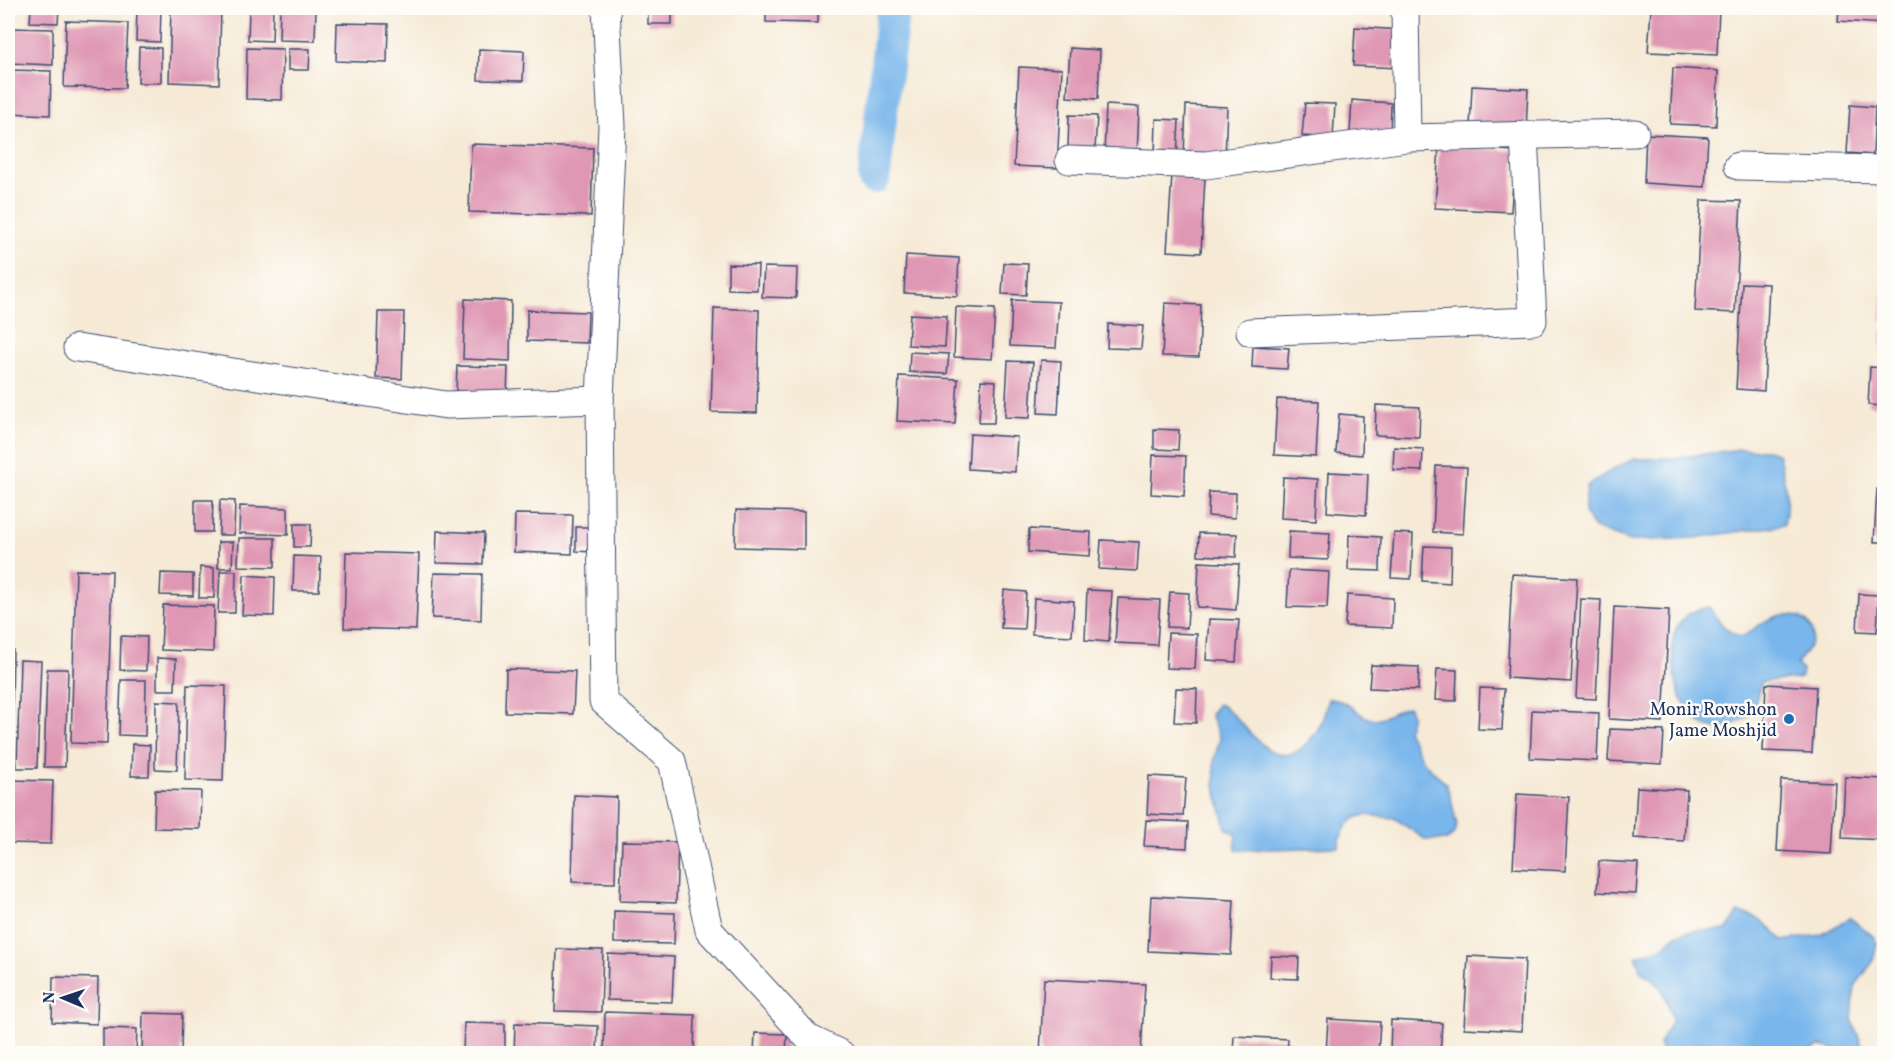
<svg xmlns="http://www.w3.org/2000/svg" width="1892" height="1061" viewBox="0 0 1892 1061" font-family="Vollkorn,serif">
<rect width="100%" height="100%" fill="#fdfcf7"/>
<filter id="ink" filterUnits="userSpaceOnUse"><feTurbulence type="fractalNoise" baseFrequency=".0167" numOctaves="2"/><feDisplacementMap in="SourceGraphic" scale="12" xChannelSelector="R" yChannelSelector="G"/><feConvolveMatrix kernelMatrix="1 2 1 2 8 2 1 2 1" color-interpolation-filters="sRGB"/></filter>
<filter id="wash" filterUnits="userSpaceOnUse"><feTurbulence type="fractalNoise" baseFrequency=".008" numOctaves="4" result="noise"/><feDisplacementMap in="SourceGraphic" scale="24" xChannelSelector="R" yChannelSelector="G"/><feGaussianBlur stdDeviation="1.35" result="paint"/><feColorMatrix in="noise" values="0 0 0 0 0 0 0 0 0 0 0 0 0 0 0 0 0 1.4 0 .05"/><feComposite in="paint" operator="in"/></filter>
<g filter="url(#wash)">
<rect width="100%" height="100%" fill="#f6ead6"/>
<!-- water -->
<g fill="#78b6eb" stroke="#4a72a4" stroke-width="1.5">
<path d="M1740 449 1767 450 1778 453C1784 477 1790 500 1784 525L1694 538 1630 541 1594 528 1584 512 1587 486 1607 473 1633 459 1676 458Z"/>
<path d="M1709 607C1718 620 1726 633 1742 637 1752 631 1763 621 1775 617 1791 610 1815 618 1812 639 1810 648 1802 657 1797 664L1802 670 1801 677 1797 679 1762 682C1757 693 1756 708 1748 716 1744 720 1737 723 1731 725 1690 740 1673 688 1673 657 1672 646 1672 634 1678 625 1685 614 1697 609 1709 607Z"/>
<path d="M1328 699C1350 698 1360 720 1374 719 1387 718 1397 708 1409 707 1413 715 1411 722 1407 730L1422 760 1446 784 1451 799 1457 825 1455 833 1447 840H1426L1394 818 1365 815 1355 818 1347 825 1340 838 1339 847 1236 850V834L1226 828 1215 785 1214 759 1220 739 1210 714 1218 704C1245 715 1268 776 1303 747 1319 733 1324 719 1328 699Z"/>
<path d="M1738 913C1759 914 1770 927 1783 941L1821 935 1850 918 1873 936 1877 943 1873 962 1855 986 1852 1019 1865 1053H1846L1821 1046 1801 1054 1663 1053 1659 1044 1672 1020C1666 997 1664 984 1641 972L1636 957 1662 947 1678 934 1698 930H1726Z"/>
</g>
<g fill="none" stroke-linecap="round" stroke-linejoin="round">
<!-- canal -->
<polyline stroke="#78b6eb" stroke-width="33" points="874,178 893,8"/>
</g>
<g id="blocks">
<!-- building -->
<g fill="#df97b4">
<polygon points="31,8 59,8 58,23 30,22"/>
<polygon points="137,8 161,8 160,42 136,41"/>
<polygon points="171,8 221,8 219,84 169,82"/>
<polygon points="249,8 273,8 272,41 248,40"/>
<polygon points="280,8 316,8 315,41 279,40"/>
<rect x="648" y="8" width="24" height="16"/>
<polygon points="766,8 818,8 818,23 766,22"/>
<polygon points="1651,8 1719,8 1717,55 1648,52"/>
<polygon points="1839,8 1884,8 1884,24 1838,21"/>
<polygon points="66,21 128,23 125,88 64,87"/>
<polygon points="337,23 388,24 387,63 336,61"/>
<polygon points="1355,27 1402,30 1400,68 1353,66"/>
<polygon points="8,28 53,29 53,65 8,63"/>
<polygon points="139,47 161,48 161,83 138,83"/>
<polygon points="247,48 283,49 282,100 246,99"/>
<polygon points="1070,48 1100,50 1098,99 1067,97"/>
<polygon points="288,49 310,49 309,70 288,70"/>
<polygon points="479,49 524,51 523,81 478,80"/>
<polygon points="1019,67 1062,69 1057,168 1014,166"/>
<polygon points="1882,67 1884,67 1884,116 1879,116"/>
<polygon points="1673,68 1718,71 1716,126 1670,124"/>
<polygon points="8,70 51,71 50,115 8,113"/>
<polygon points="1472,86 1528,89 1526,130 1470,128"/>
<polygon points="1352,100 1391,103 1390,134 1350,132"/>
<polygon points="1305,103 1335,104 1333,138 1302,136"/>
<polygon points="1106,105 1139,107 1137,156 1104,155"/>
<polygon points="1186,105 1227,107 1225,157 1184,155"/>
<polygon points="1850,105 1875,107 1873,155 1847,153"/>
<polygon points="1069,115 1097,116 1095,150 1068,149"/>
<polygon points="1156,119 1179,120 1177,157 1155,156"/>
<polygon points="1646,134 1708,137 1705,187 1644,183"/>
<polygon points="471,144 593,148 591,216 469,212"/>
<polygon points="1439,146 1515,151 1511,212 1435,208"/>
<polygon points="1172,175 1205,177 1201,253 1167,251"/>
<polygon points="1701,200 1741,201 1735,313 1695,311"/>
<polygon points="906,255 959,258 957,296 904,293"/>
<polygon points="1004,263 1028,264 1026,295 1002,294"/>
<polygon points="728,264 758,265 757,290 728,289"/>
<polygon points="764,267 797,268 796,298 762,297"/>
<polygon points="1742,283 1769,284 1764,391 1736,389"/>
<polygon points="1883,291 1884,291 1884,320 1881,320"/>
<polygon points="465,299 511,301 510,361 463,359"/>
<polygon points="1012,300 1059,302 1056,348 1010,346"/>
<polygon points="1165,303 1201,305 1199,357 1162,356"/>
<polygon points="956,307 995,309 992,359 954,357"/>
<polygon points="714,308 759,310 757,413 711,412"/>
<polygon points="527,310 588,312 587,343 527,341"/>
<polygon points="378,312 404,312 402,379 376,378"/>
<polygon points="910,314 947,316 945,347 908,345"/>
<polygon points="1108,324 1143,326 1141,349 1107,348"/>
<polygon points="1882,329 1884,329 1884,364 1881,364"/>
<polygon points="1253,346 1289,348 1287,369 1252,367"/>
<polygon points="910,352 949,354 947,374 909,372"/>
<polygon points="1041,360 1061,361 1058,414 1038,413"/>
<polygon points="1008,361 1033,362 1030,418 1005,417"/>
<polygon points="457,366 508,367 507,395 456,393"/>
<polygon points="1870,367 1884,368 1884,406 1868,405"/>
<polygon points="899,376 958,379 955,424 897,421"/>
<polygon points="981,380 996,381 994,423 979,423"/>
<polygon points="1277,399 1319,401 1316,457 1274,455"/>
<polygon points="1376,405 1420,407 1419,437 1375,435"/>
<polygon points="1339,414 1363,416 1362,455 1336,453"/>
<polygon points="1154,429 1179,430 1178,450 1154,449"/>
<polygon points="970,434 1017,437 1015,472 968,469"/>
<polygon points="1883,437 1884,437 1884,480 1881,480"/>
<polygon points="1394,447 1423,449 1422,471 1393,470"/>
<polygon points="1153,455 1186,456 1184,496 1151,494"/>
<polygon points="1436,466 1467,467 1463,534 1433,532"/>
<polygon points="1329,472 1368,474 1366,515 1327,512"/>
<polygon points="1283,477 1318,479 1316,520 1281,518"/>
<polygon points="1877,489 1884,489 1884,542 1874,542"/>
<polygon points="1209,492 1236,493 1235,518 1208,516"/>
<polygon points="195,500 213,500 212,532 195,532"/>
<polygon points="220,500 235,501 234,535 219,535"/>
<polygon points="240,506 288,508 288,535 239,533"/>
<polygon points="736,510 804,512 804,549 735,547"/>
<polygon points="515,514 573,515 572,554 514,552"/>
<polygon points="294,524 311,524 310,547 294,547"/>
<polygon points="576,527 594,527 593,552 576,551"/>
<polygon points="1029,529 1091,532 1090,556 1028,552"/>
<polygon points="437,531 484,533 483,564 436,563"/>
<polygon points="1289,531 1330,533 1328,560 1288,558"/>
<polygon points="1199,533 1237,534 1236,557 1198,555"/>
<polygon points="1394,533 1413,534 1411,579 1391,578"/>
<polygon points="1349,535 1381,537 1380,571 1348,570"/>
<polygon points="239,538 275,538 275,567 238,566"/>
<polygon points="1101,540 1139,542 1137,571 1099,569"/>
<polygon points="218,542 233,542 232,568 218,568"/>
<polygon points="1424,546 1451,547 1450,583 1422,581"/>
<polygon points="346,552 419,554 416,630 344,628"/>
<polygon points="294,556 321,557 319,591 293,591"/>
<polygon points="1199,562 1239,564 1236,610 1197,607"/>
<polygon points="200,567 214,568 214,598 199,598"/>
<polygon points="76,570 112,571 107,744 71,743"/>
<polygon points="1289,570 1329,572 1327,608 1287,607"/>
<polygon points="220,571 236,571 235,613 218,613"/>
<polygon points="161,573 193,574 193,596 160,595"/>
<polygon points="434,573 482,574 481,620 432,618"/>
<polygon points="1512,574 1577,578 1571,682 1507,678"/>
<polygon points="244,575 275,577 274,616 242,615"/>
<polygon points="1004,590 1026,592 1024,629 1001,628"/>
<polygon points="1087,590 1112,591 1109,642 1085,640"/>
<polygon points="1170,592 1189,593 1187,628 1167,627"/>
<polygon points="1859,594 1879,595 1877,632 1857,631"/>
<polygon points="1347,595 1393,598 1392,628 1345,626"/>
<polygon points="1034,598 1074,601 1072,636 1032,634"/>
<polygon points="1118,598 1160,600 1157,645 1115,643"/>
<polygon points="1581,599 1601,600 1596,699 1576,698"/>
<polygon points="163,605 214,606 213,652 161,650"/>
<polygon points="1614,607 1669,610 1663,722 1609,719"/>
<polygon points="1209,619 1239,620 1236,662 1206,660"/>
<polygon points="1168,633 1197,634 1195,669 1166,668"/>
<polygon points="121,636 147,637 146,671 120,670"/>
<polygon points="8,650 13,650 11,757 8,757"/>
<polygon points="157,658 176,659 175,690 157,690"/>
<polygon points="20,660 41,661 37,768 17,768"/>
<polygon points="1371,665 1419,667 1418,690 1369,688"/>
<polygon points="47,669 68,669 65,767 44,767"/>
<polygon points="506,669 575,671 573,714 505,712"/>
<polygon points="1437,669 1457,670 1456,701 1435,700"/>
<polygon points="121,680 146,680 145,736 119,735"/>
<polygon points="1766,684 1816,687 1812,753 1763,751"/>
<polygon points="187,685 226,686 223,781 185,780"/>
<polygon points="1176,688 1197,689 1196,723 1174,722"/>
<polygon points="1480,688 1504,689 1502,730 1478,729"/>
<polygon points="156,701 179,702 177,770 155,769"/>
<polygon points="1532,710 1599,713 1597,761 1530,758"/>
<polygon points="1610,729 1664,731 1662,764 1608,761"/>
<polygon points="132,744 150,745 149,776 131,776"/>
<polygon points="1149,776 1186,778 1183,816 1147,814"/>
<polygon points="1845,777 1884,779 1884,840 1842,838"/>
<polygon points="8,780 53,781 51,844 8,843"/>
<polygon points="1781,780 1835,782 1831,854 1777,851"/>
<polygon points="1637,787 1687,790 1684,841 1634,838"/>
<polygon points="155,790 201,791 200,829 154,828"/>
<polygon points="1517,794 1569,797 1565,871 1513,868"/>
<polygon points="574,795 617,797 615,883 572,882"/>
<polygon points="1146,820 1188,822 1187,848 1144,846"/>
<polygon points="622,841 678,842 676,903 620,901"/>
<polygon points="1599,861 1638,863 1636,894 1597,892"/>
<polygon points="1151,896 1234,900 1231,955 1148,951"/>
<polygon points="614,911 675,913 674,944 614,943"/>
<polygon points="557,949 603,950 601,1012 555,1011"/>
<polygon points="608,954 674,957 672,1002 607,1000"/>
<polygon points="1271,956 1299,957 1298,979 1270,978"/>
<polygon points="1468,956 1525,959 1522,1031 1464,1028"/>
<polygon points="53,977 98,978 97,1024 52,1022"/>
<polygon points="1044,979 1145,984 1141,1054 1040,1054"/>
<polygon points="605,1012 695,1015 694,1054 604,1054"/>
<polygon points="143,1013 182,1014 181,1054 142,1054"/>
<polygon points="1328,1019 1380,1022 1378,1054 1326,1054"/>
<polygon points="1391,1020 1442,1023 1440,1054 1390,1054"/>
<polygon points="464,1023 505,1024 505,1054 463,1054"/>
<polygon points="515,1023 598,1026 597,1054 514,1054"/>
<polygon points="103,1028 137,1029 136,1054 103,1054"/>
<polygon points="755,1033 787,1034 786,1054 754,1054"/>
<polygon points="1234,1036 1288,1039 1287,1054 1233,1054"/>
</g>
</g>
</g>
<g filter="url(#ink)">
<use href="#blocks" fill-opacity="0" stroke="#3c4b70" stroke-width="1.5"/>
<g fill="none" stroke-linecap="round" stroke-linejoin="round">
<!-- street casing -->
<g stroke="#3c4b70" stroke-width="29">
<g id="street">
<polyline points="1405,8 1407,138"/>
<polyline points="1069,160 1206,165 1407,138 1635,133"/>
<polyline points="1738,166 1884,169"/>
<polyline points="1250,332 1533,321 1524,135"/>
<polyline points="77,348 446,405 600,400 603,701 672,761 709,930 808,1038 841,1054"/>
<polyline points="600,400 612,126 606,8"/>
</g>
</g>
<!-- street -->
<use href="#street" stroke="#fff" stroke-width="27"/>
</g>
</g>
<!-- markers -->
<circle fill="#1f6fb2" stroke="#fdfcf7" stroke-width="2" cx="1789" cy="719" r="6"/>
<g text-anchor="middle" stroke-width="5" stroke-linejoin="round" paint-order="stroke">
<!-- poi labels -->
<g font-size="18" fill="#1b2f5e" stroke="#fdfcf7" text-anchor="end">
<text x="1777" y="715">Monir Rowshon<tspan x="1777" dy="21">Jame Moshjid</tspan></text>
</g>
</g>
<!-- margin -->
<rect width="1892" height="1061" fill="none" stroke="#fdfcf7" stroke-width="30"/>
<!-- north arrow -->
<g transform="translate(63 998) rotate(272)" stroke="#fdfcf7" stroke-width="4.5" paint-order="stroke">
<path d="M0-4.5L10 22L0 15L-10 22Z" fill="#1b2f5e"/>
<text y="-9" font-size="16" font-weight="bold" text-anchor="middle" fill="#1b2f5e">N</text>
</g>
</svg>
